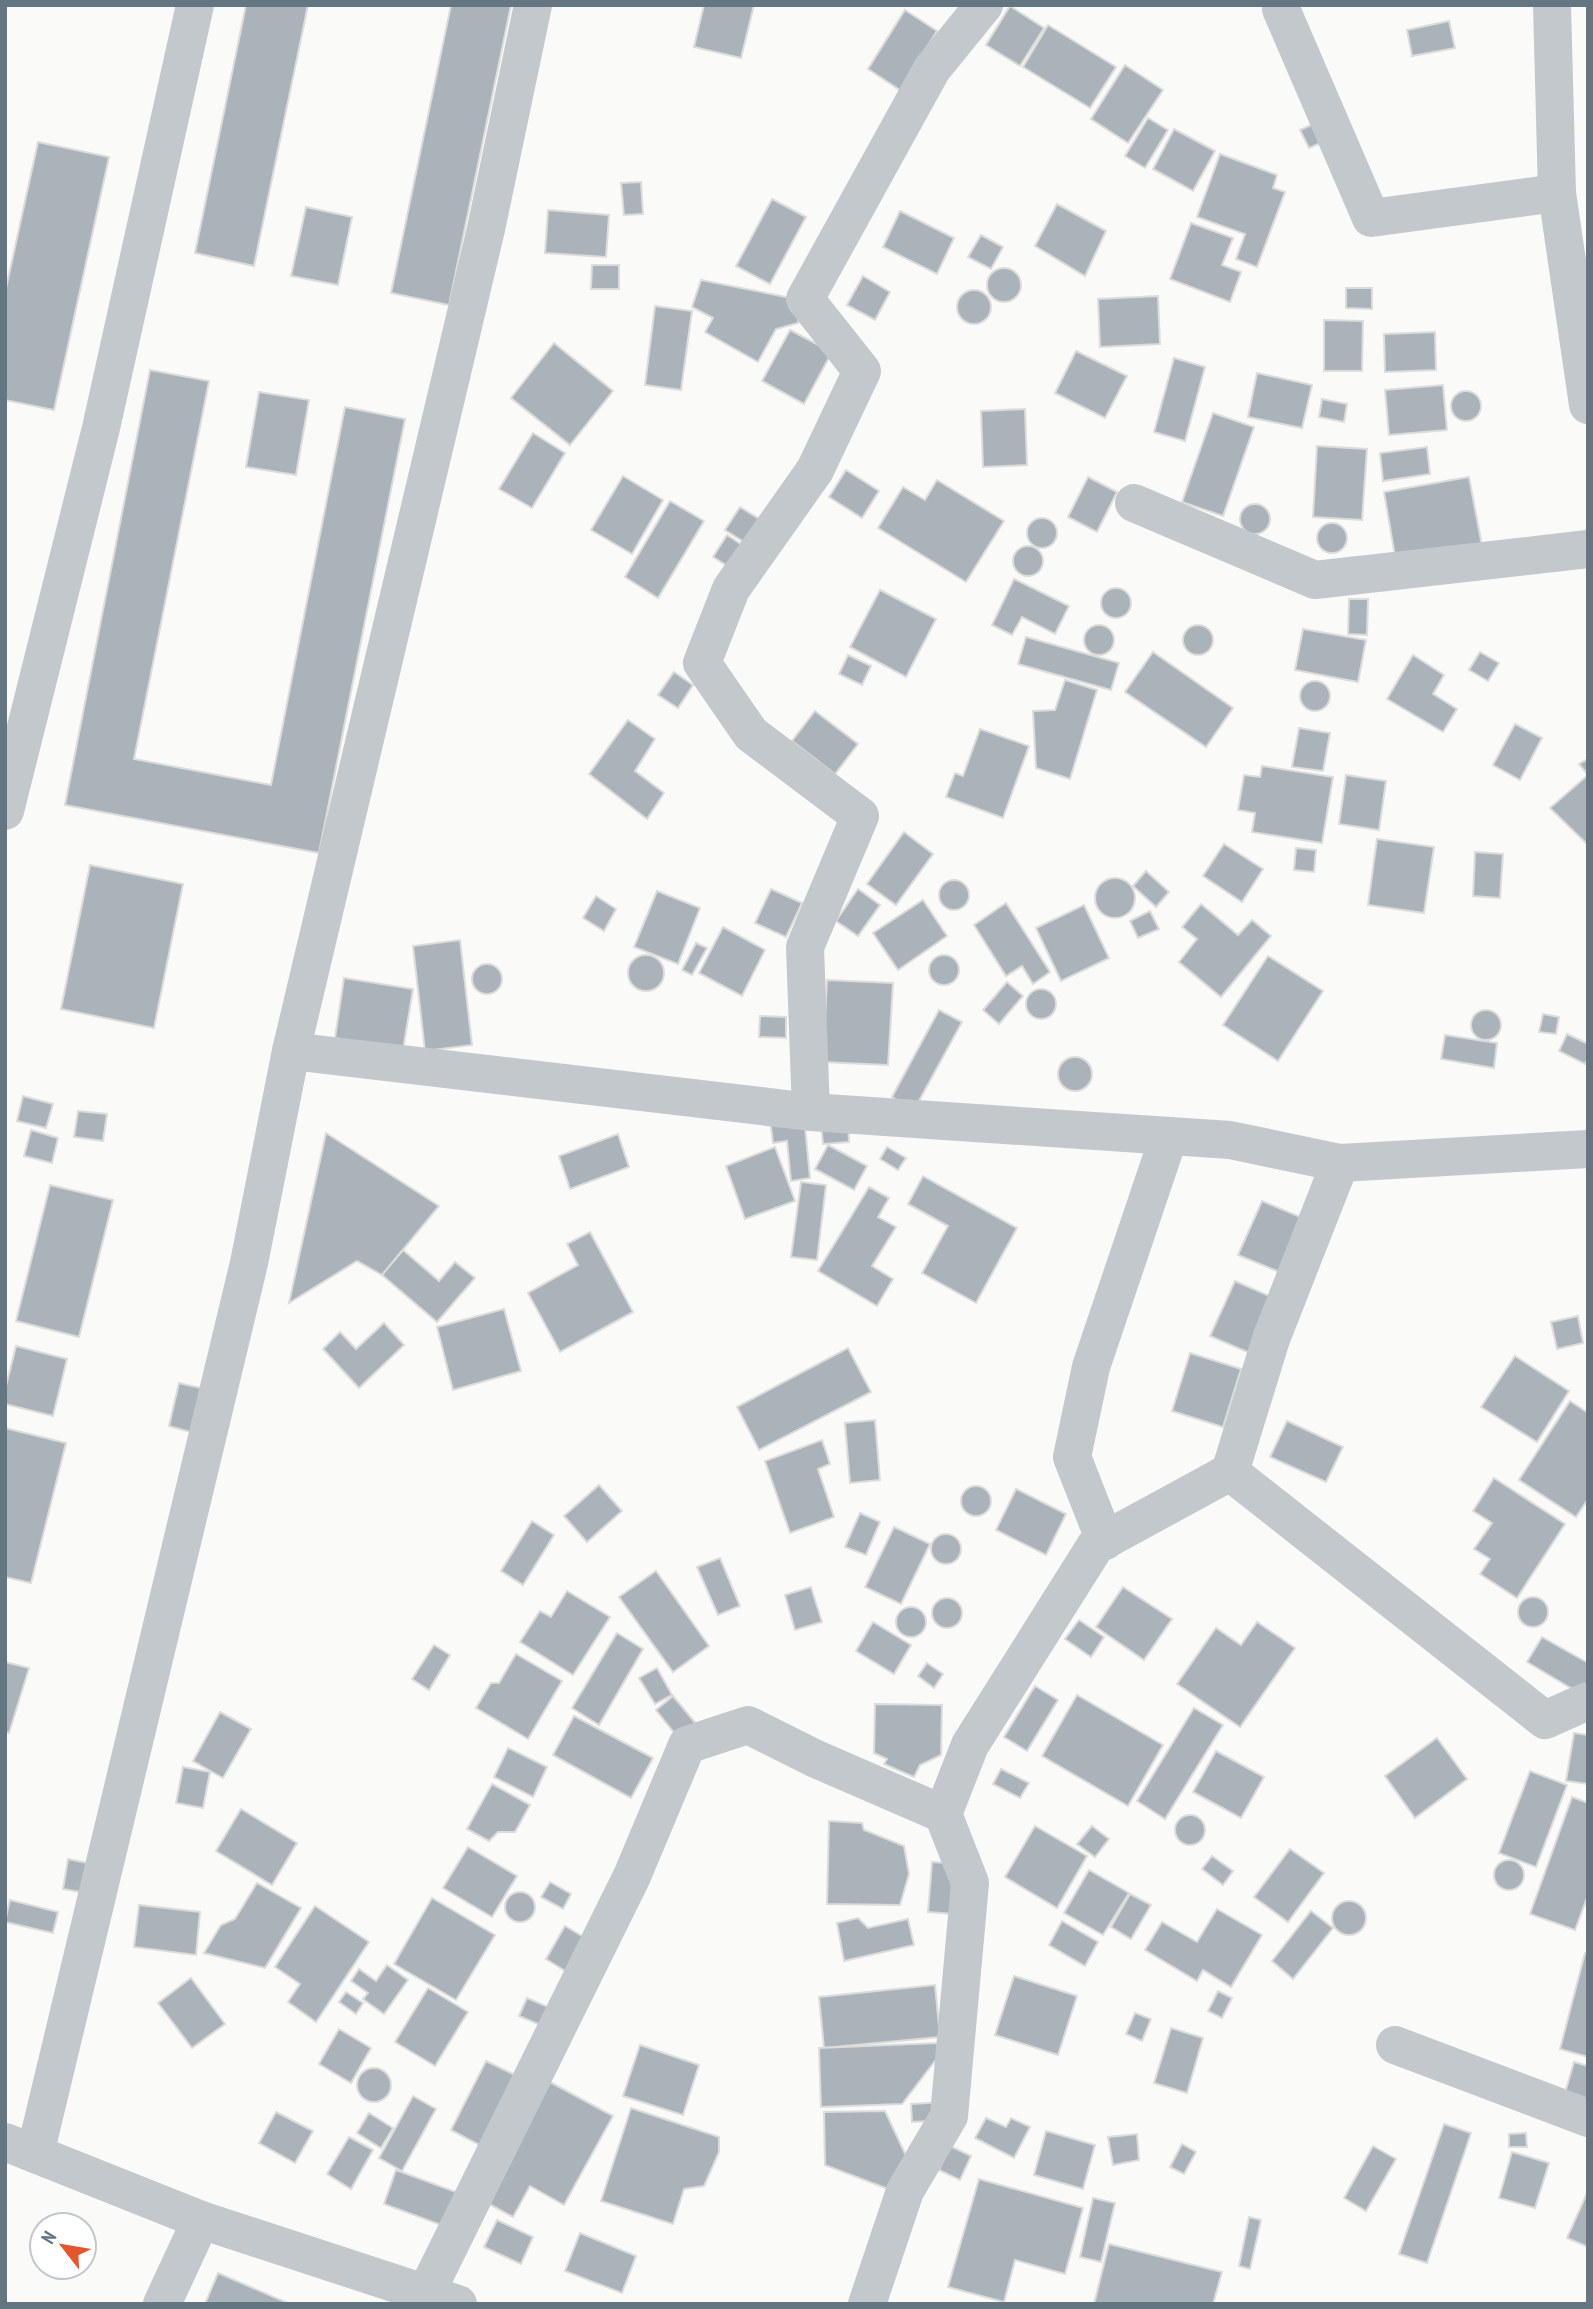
<svg xmlns="http://www.w3.org/2000/svg" width="1593" height="2309" viewBox="0 0 1593 2309" font-family="'PT Sans Narrow',sans-serif">
<rect width="100%" height="100%" fill="#fafaf8"/>
<!-- building -->
<g fill="#aab3b9" stroke="#dcdcda" stroke-width="2">
<polygon points="246,5 308,5 254,266 195,253"/>
<polygon points="451,5 511,5 449,305 391,293"/>
<polygon points="704,5 754,5 741,58 694,47"/>
<polygon points="1010,6 1044,28 1020,66 986,45"/>
<polygon points="905,10 937,31 900,90 868,69"/>
<polygon points="1449,21 1455,48 1412,56 1407,30"/>
<polygon points="1048,25 1116,67 1090,108 1023,67"/>
<polygon points="1125,65 1163,90 1128,143 1091,119"/>
<polygon points="1148,118 1168,130 1145,168 1125,156"/>
<polygon points="1320,121 1328,140 1309,148 1300,130"/>
<polygon points="1174,129 1215,151 1193,191 1153,169"/>
<polygon points="38,142 109,157 54,410 5,400 5,293"/>
<polygon points="1220,154 1277,175 1273,188 1285,192 1257,267 1236,259 1245,234 1197,217"/>
<polygon points="641,182 643,214 624,215 621,183"/>
<polygon points="772,199 806,217 770,284 736,266"/>
<polygon points="1057,204 1106,231 1085,276 1035,246"/>
<polygon points="306,207 352,217 338,285 291,276"/>
<polygon points="548,210 609,215 606,257 545,253"/>
<polygon points="900,211 954,238 937,274 883,247"/>
<polygon points="1191,223 1233,238 1222,265 1241,272 1230,302 1170,279"/>
<polygon points="981,235 1003,247 991,269 968,257"/>
<polygon points="592,265 619,265 619,289 591,289"/>
<circle cx="1004" cy="285" r="17"/>
<polygon points="863,276 890,292 875,320 847,305"/>
<polygon points="701,280 801,300 798,323 776,329 758,362 705,332 713,318 692,307"/>
<polygon points="1346,288 1372,288 1372,309 1346,308"/>
<circle cx="974" cy="307" r="17"/>
<polygon points="1158,296 1160,344 1100,347 1098,299"/>
<polygon points="655,306 692,311 681,390 645,385"/>
<polygon points="1324,320 1363,321 1362,371 1324,371"/>
<polygon points="790,330 832,352 804,404 762,381"/>
<polygon points="1435,332 1436,370 1385,372 1384,334"/>
<polygon points="554,343 613,391 570,445 511,398"/>
<polygon points="1076,351 1127,376 1105,418 1055,393"/>
<polygon points="1174,358 1205,367 1185,441 1154,432"/>
<polygon points="150,370 209,381 134,759 271,785 345,407 405,419 319,853 65,805"/>
<polygon points="1257,373 1312,385 1302,428 1248,417"/>
<polygon points="1443,385 1447,430 1389,435 1385,390"/>
<circle cx="1466" cy="406" r="15"/>
<polygon points="259,392 309,400 296,475 246,467"/>
<polygon points="1322,399 1347,404 1344,422 1319,417"/>
<polygon points="1025,409 1027,465 983,467 981,411"/>
<polygon points="1213,413 1254,427 1223,516 1182,502"/>
<polygon points="533,433 565,453 532,508 499,489"/>
<polygon points="1317,446 1367,449 1362,520 1313,517"/>
<polygon points="1427,447 1430,474 1383,481 1380,453"/>
<polygon points="846,470 879,491 862,518 829,497"/>
<polygon points="623,476 663,500 632,554 591,530"/>
<polygon points="1088,477 1117,492 1097,532 1068,517"/>
<polygon points="1469,477 1482,546 1396,562 1384,492"/>
<polygon points="937,480 1004,521 966,582 878,528 903,487 925,500"/>
<polygon points="670,501 704,521 658,598 625,577"/>
<circle cx="1255" cy="519" r="15"/>
<polygon points="740,507 764,522 749,545 725,530"/>
<circle cx="1042" cy="533" r="15"/>
<circle cx="1332" cy="538" r="15"/>
<polygon points="727,535 748,549 734,570 713,557"/>
<circle cx="1028" cy="561" r="15"/>
<polygon points="1014,579 1069,606 1055,634 1022,617 1012,635 992,625"/>
<circle cx="1116" cy="603" r="15"/>
<polygon points="880,590 936,619 906,677 850,647"/>
<polygon points="1349,599 1368,599 1367,635 1348,634"/>
<circle cx="1198" cy="640" r="15"/>
<circle cx="1099" cy="640" r="15"/>
<polygon points="1303,629 1366,640 1358,682 1295,670"/>
<polygon points="1026,637 1119,663 1111,690 1018,664"/>
<polygon points="1153,652 1233,708 1206,747 1125,692"/>
<polygon points="1480,652 1499,663 1488,681 1469,670"/>
<polygon points="848,655 871,666 862,685 839,674"/>
<polygon points="1413,655 1444,675 1433,694 1457,709 1443,732 1387,699"/>
<polygon points="674,672 693,685 678,708 658,695"/>
<polygon points="1065,680 1097,690 1070,779 1036,768 1033,711 1055,710"/>
<circle cx="1315" cy="696" r="15"/>
<polygon points="815,711 858,744 835,774 792,741"/>
<polygon points="628,720 655,739 635,771 664,793 647,819 589,774"/>
<polygon points="1515,724 1542,738 1520,780 1493,765"/>
<polygon points="1299,728 1330,733 1323,771 1292,767"/>
<polygon points="980,729 1029,746 1003,818 946,797 955,773 963,776"/>
<polygon points="1588,759 1588,845 1550,808 1588,775 1579,764"/>
<polygon points="1262,766 1333,777 1322,843 1252,832 1255,813 1238,810 1244,775 1260,777"/>
<polygon points="1346,775 1386,781 1379,830 1339,824"/>
<polygon points="904,832 933,854 896,905 867,884"/>
<polygon points="1377,839 1434,847 1424,913 1368,905"/>
<polygon points="1224,844 1263,869 1242,902 1203,876"/>
<polygon points="1296,848 1316,850 1314,872 1294,870"/>
<polygon points="1475,852 1503,854 1500,898 1473,896"/>
<polygon points="90,865 183,884 154,1028 61,1009"/>
<polygon points="1146,871 1169,892 1156,907 1133,886"/>
<circle cx="1115" cy="898" r="20"/>
<circle cx="954" cy="895" r="15"/>
<polygon points="771,889 802,903 786,937 755,923"/>
<polygon points="858,889 880,905 858,936 836,921"/>
<polygon points="657,891 700,908 678,964 634,947"/>
<polygon points="596,896 616,909 604,931 583,918"/>
<polygon points="923,900 947,936 898,970 873,933"/>
<polygon points="1006,903 1050,972 1033,984 1022,966 1006,976 974,925"/>
<polygon points="1201,904 1238,935 1252,920 1271,936 1221,997 1179,962 1197,939 1182,927"/>
<polygon points="1084,905 1109,958 1061,981 1036,928"/>
<polygon points="1150,911 1159,929 1138,938 1130,921"/>
<polygon points="723,927 765,950 742,996 699,973"/>
<polygon points="460,940 472,1045 425,1051 413,946"/>
<polygon points="696,943 707,948 692,975 682,970"/>
<circle cx="944" cy="970" r="15"/>
<circle cx="646" cy="973" r="18"/>
<polygon points="1268,956 1323,991 1278,1061 1223,1025"/>
<circle cx="487" cy="979" r="15"/>
<polygon points="344,978 413,989 403,1050 335,1038"/>
<polygon points="827,980 893,983 888,1065 823,1062"/>
<polygon points="1007,982 1023,996 999,1024 983,1010"/>
<circle cx="1041" cy="1004" r="15"/>
<polygon points="939,1010 962,1022 914,1110 892,1097"/>
<circle cx="1486" cy="1025" r="15"/>
<polygon points="1543,1014 1559,1017 1556,1034 1539,1032"/>
<polygon points="760,1016 786,1017 786,1038 759,1037"/>
<polygon points="1567,1034 1588,1044 1588,1058 1585,1064 1559,1051"/>
<polygon points="1445,1035 1497,1043 1494,1068 1441,1059"/>
<circle cx="1075" cy="1074" r="17"/>
<polygon points="23,1096 53,1104 46,1128 17,1121"/>
<polygon points="78,1111 107,1114 103,1141 74,1137"/>
<polygon points="804,1116 810,1178 791,1181 787,1141 773,1143 770,1119"/>
<polygon points="848,1122 849,1142 823,1144 821,1124"/>
<polygon points="31,1130 58,1138 52,1163 24,1156"/>
<polygon points="326,1133 439,1206 382,1275 357,1261 289,1303"/>
<polygon points="618,1134 629,1167 570,1189 559,1156"/>
<polygon points="828,1145 867,1166 854,1190 815,1169"/>
<polygon points="775,1147 795,1201 745,1219 726,1166"/>
<polygon points="887,1147 906,1158 898,1170 880,1159"/>
<polygon points="923,1176 1017,1228 976,1303 922,1273 948,1226 908,1204"/>
<polygon points="801,1182 826,1185 817,1260 791,1257"/>
<polygon points="50,1185 113,1200 79,1337 16,1321"/>
<polygon points="869,1187 889,1198 878,1217 896,1227 872,1266 893,1279 877,1306 818,1271"/>
<polygon points="1262,1201 1310,1221 1287,1275 1238,1255"/>
<polygon points="590,1232 633,1312 560,1352 528,1293 578,1265 567,1244"/>
<polygon points="403,1250 439,1281 455,1262 475,1278 437,1322 382,1275"/>
<polygon points="1235,1281 1276,1299 1252,1354 1210,1336"/>
<polygon points="504,1309 521,1371 453,1390 437,1327"/>
<polygon points="1578,1316 1583,1343 1557,1349 1551,1322"/>
<polygon points="384,1323 404,1345 359,1388 323,1349 340,1332 356,1349"/>
<polygon points="16,1346 67,1359 53,1416 5,1404 5,1390"/>
<polygon points="848,1348 871,1392 759,1450 737,1407"/>
<polygon points="1190,1353 1241,1369 1223,1427 1172,1411"/>
<polygon points="1515,1356 1569,1391 1537,1442 1481,1407"/>
<polygon points="179,1383 205,1389 194,1433 169,1426"/>
<polygon points="1570,1401 1588,1413 1588,1499 1576,1517 1519,1480"/>
<polygon points="875,1420 880,1480 850,1483 845,1423"/>
<polygon points="1287,1421 1343,1447 1326,1482 1270,1457"/>
<polygon points="5,1428 66,1443 31,1583 5,1577"/>
<polygon points="822,1440 830,1464 818,1469 834,1517 790,1533 765,1461"/>
<polygon points="1494,1478 1565,1524 1517,1598 1480,1574 1490,1559 1474,1549 1492,1523 1473,1511"/>
<polygon points="599,1485 622,1511 587,1542 564,1516"/>
<circle cx="976" cy="1501" r="15"/>
<polygon points="1016,1489 1066,1514 1046,1555 996,1530"/>
<polygon points="860,1513 880,1522 866,1555 845,1547"/>
<polygon points="532,1521 554,1535 523,1585 501,1571"/>
<polygon points="894,1527 930,1544 901,1604 865,1587"/>
<circle cx="946" cy="1549" r="15"/>
<polygon points="720,1558 740,1606 718,1615 697,1567"/>
<polygon points="656,1571 709,1646 673,1672 619,1597"/>
<polygon points="811,1587 822,1622 795,1630 785,1595"/>
<polygon points="1123,1587 1172,1619 1144,1660 1096,1627"/>
<polygon points="567,1591 610,1617 573,1675 520,1642 540,1611 551,1617"/>
<circle cx="1533" cy="1612" r="15"/>
<circle cx="947" cy="1613" r="15"/>
<circle cx="911" cy="1622" r="15"/>
<polygon points="1079,1620 1104,1637 1091,1657 1065,1639"/>
<polygon points="873,1622 911,1645 894,1674 856,1651"/>
<polygon points="1257,1622 1295,1648 1240,1727 1177,1684 1216,1628 1241,1645"/>
<polygon points="617,1633 643,1649 599,1725 572,1708"/>
<polygon points="1542,1637 1588,1663 1588,1693 1586,1697 1527,1662"/>
<polygon points="434,1645 450,1655 429,1690 412,1679"/>
<polygon points="516,1654 562,1681 528,1739 476,1708 491,1683 499,1683"/>
<polygon points="5,1662 29,1668 9,1733 5,1732"/>
<polygon points="927,1663 943,1674 934,1688 918,1676"/>
<polygon points="657,1668 672,1695 655,1704 639,1678"/>
<polygon points="1035,1686 1058,1700 1027,1751 1004,1737"/>
<polygon points="1077,1695 1163,1745 1128,1806 1042,1756"/>
<polygon points="673,1696 697,1725 680,1740 656,1710"/>
<polygon points="875,1704 942,1705 941,1755 920,1765 914,1777 884,1764 887,1759 874,1753"/>
<polygon points="1194,1708 1223,1725 1165,1819 1137,1801"/>
<polygon points="220,1712 251,1729 223,1778 193,1761"/>
<polygon points="574,1716 653,1758 631,1798 553,1755"/>
<polygon points="1574,1733 1588,1735 1588,1784 1566,1781"/>
<polygon points="1437,1738 1467,1779 1415,1818 1385,1776"/>
<polygon points="508,1748 547,1767 533,1797 494,1777"/>
<polygon points="1216,1751 1264,1777 1241,1818 1193,1792"/>
<polygon points="183,1767 210,1772 203,1808 176,1803"/>
<polygon points="1001,1769 1029,1783 1020,1798 993,1784"/>
<polygon points="1530,1771 1567,1785 1536,1867 1499,1853"/>
<polygon points="492,1784 530,1805 515,1832 498,1832 489,1841 467,1829"/>
<polygon points="1572,1797 1588,1803 1588,1895 1575,1930 1530,1914"/>
<polygon points="241,1809 297,1843 272,1885 216,1851"/>
<circle cx="1190" cy="1830" r="15"/>
<polygon points="829,1821 862,1823 864,1830 904,1846 909,1874 900,1905 827,1904"/>
<polygon points="1035,1826 1087,1856 1057,1908 1005,1877"/>
<polygon points="1092,1826 1109,1839 1095,1857 1077,1844"/>
<polygon points="468,1847 517,1876 492,1917 443,1888"/>
<polygon points="1290,1849 1324,1873 1288,1922 1254,1897"/>
<polygon points="1212,1856 1233,1871 1223,1885 1202,1869"/>
<polygon points="68,1859 92,1864 86,1893 63,1889"/>
<circle cx="1509" cy="1875" r="15"/>
<polygon points="932,1862 960,1864 955,1914 928,1912"/>
<polygon points="1089,1870 1129,1893 1103,1935 1064,1913"/>
<polygon points="550,1882 571,1894 563,1909 541,1897"/>
<polygon points="257,1883 301,1908 265,1968 204,1953 221,1925 235,1919"/>
<circle cx="520" cy="1907" r="15"/>
<polygon points="1130,1894 1151,1905 1131,1939 1111,1927"/>
<polygon points="432,1898 495,1935 456,2000 394,1964"/>
<polygon points="10,1900 58,1912 53,1933 5,1922"/>
<circle cx="1349" cy="1918" r="17"/>
<polygon points="139,1905 200,1912 196,1955 134,1947"/>
<polygon points="315,1906 369,1942 316,2022 288,2002 300,1984 275,1967"/>
<polygon points="1217,1909 1262,1935 1231,1987 1203,1970 1197,1981 1145,1950 1162,1922 1197,1942"/>
<polygon points="1311,1911 1333,1928 1293,1979 1272,1961"/>
<polygon points="858,1918 868,1928 908,1919 914,1945 844,1961 837,1923"/>
<polygon points="1062,1921 1098,1942 1085,1966 1049,1945"/>
<polygon points="565,1926 587,1939 567,1972 546,1959"/>
<polygon points="1585,1953 1588,1954 1588,2057 1560,2049"/>
<polygon points="387,1965 408,1980 384,2014 363,1999 368,1993 351,1981 359,1969 376,1981"/>
<polygon points="1014,1976 1077,1996 1058,2055 995,2035"/>
<polygon points="191,1978 225,2024 192,2048 158,2003"/>
<polygon points="935,1985 940,2037 824,2048 819,1997"/>
<polygon points="428,1988 468,2012 435,2066 395,2042"/>
<polygon points="1218,1991 1232,1998 1222,2018 1208,2011"/>
<polygon points="346,1992 363,2003 356,2014 339,2002"/>
<polygon points="527,1998 553,2009 545,2027 519,2016"/>
<polygon points="1135,2013 1151,2019 1142,2041 1126,2034"/>
<polygon points="1171,2028 1203,2038 1187,2093 1154,2083"/>
<polygon points="339,2029 371,2048 351,2083 319,2064"/>
<polygon points="937,2043 938,2057 902,2104 821,2107 819,2048"/>
<polygon points="640,2045 699,2065 683,2115 623,2096"/>
<polygon points="486,2061 523,2079 487,2149 451,2130"/>
<polygon points="1574,2062 1588,2066 1588,2100 1565,2093"/>
<circle cx="374" cy="2085" r="17"/>
<polygon points="548,2081 613,2116 564,2205 530,2186 513,2217 482,2200"/>
<polygon points="413,2096 436,2109 402,2171 379,2158"/>
<polygon points="945,2102 946,2120 912,2122 911,2104"/>
<polygon points="631,2108 719,2137 719,2152 704,2186 684,2189 673,2224 601,2201"/>
<polygon points="885,2111 908,2160 896,2192 825,2165 824,2112"/>
<polygon points="276,2112 313,2131 295,2163 259,2143"/>
<polygon points="369,2113 393,2128 381,2148 357,2133"/>
<polygon points="986,2118 1006,2127 1011,2118 1030,2127 1014,2158 975,2138"/>
<polygon points="1444,2124 1471,2133 1427,2263 1399,2254"/>
<polygon points="1046,2131 1095,2145 1083,2189 1034,2175"/>
<polygon points="1526,2133 1527,2147 1509,2147 1509,2134"/>
<polygon points="1137,2134 1139,2160 1113,2165 1108,2137"/>
<polygon points="349,2137 373,2150 351,2189 327,2174"/>
<polygon points="1182,2144 1196,2152 1184,2174 1170,2167"/>
<polygon points="950,2146 971,2156 960,2180 939,2170"/>
<polygon points="1373,2146 1396,2159 1366,2211 1344,2198"/>
<polygon points="1512,2152 1549,2163 1535,2208 1499,2198"/>
<polygon points="396,2170 464,2195 452,2229 384,2204"/>
<polygon points="979,2179 1083,2208 1065,2274 1015,2260 1004,2302 948,2287"/>
<polygon points="1588,2191 1588,2247 1567,2238"/>
<polygon points="1093,2198 1115,2203 1101,2262 1080,2257"/>
<polygon points="1249,2217 1261,2220 1250,2269 1239,2266"/>
<polygon points="497,2220 533,2237 521,2264 484,2247"/>
<polygon points="580,2233 636,2256 622,2293 565,2271"/>
<polygon points="1109,2244 1222,2272 1213,2304 1094,2304"/>
<polygon points="218,2273 290,2304 205,2304"/>
</g>
<g fill="none" stroke-linecap="round" stroke-linejoin="round">
<!-- minor -->
<g stroke="#c3c8cc" stroke-width="38">
<polyline points="1552,5 1557,193 1588,405"/>
<polyline points="1281,9 1371,218 1557,193"/>
<polyline points="1134,503 1315,580 1588,549"/>
<polyline points="5,811 101,428 195,5"/>
<polyline points="291,1051 811,1112 1230,1140 1340,1163 1588,1149"/>
<polyline points="811,1112 805,947 860,816 751,734 702,663 731,589 815,470 862,371 805,299 932,69 984,5"/>
<polyline points="1340,1163 1271,1339 1230,1472 1545,1720 1588,1701"/>
<polyline points="1105,1541 1072,1457 1091,1367 1169,1136"/>
<polyline points="1395,2045 1588,2118"/>
<polyline points="5,2142 201,2220 458,2304"/>
<polyline points="35,2154 249,1263 291,1051 486,229 533,5"/>
<polyline points="426,2293 632,1876 687,1745 748,1725 816,1759 943,1814 970,1745 1096,1545 1230,1472"/>
<polyline points="162,2304 201,2220"/>
<polyline points="867,2304 905,2191 949,2116 970,1883 943,1814"/>
</g>
</g>
<!-- border -->
<rect width="1593" height="2309" fill="none" stroke="#657683" stroke-width="14"/>
<!-- north arrow -->
<g transform="translate(63 2246) rotate(301)"><circle r="33" fill="#ffffff" stroke="#c1c8cd" stroke-width="2"/>
<path d="M0-5L12 26L0 18L-12 26Z" fill="#e4572e"/>
<text y="-10" font-size="19" font-weight="bold" text-anchor="middle" fill="#657683">N</text>
</g>
</svg>
